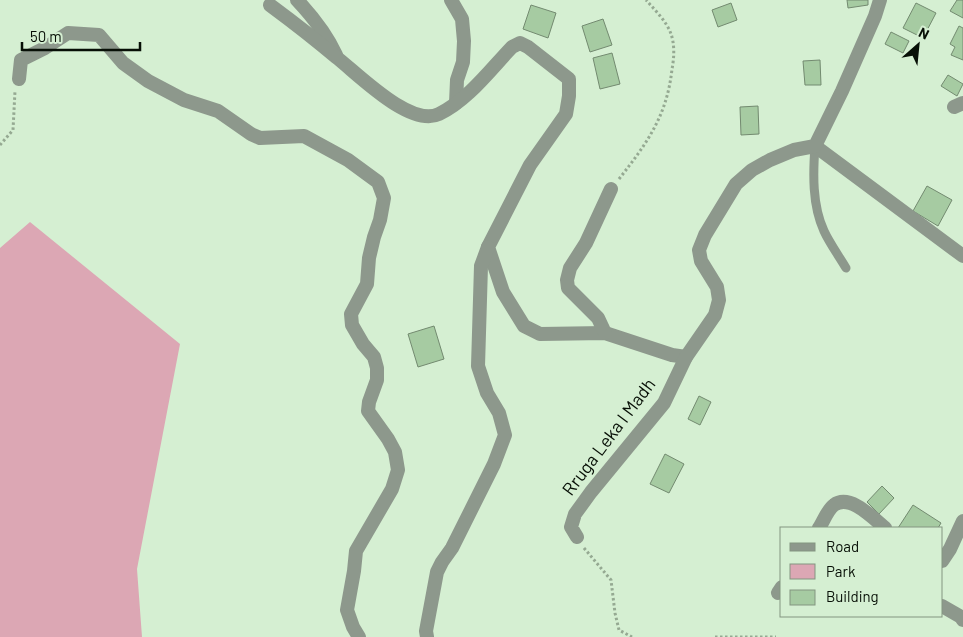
<svg xmlns="http://www.w3.org/2000/svg" width="963" height="637" viewBox="0 0 963 637" font-family="Barlow,sans-serif">
<rect width="100%" height="100%" fill="#d5efd2"/>
<!-- green -->
<polygon fill="#dca7b4" points="30,222 180,344 137,569 142,637 0,637 0,248"/>
<!-- building -->
<g fill="#a6cba2" stroke="#738a70">
<polygon points="847,0 868,0 868,5 848,8"/>
<polygon points="957,0 963,0 963,18 950,11"/>
<polygon points="731,3 737,20 718,27 712,10"/>
<polygon points="916,3 936,13 923,38 903,28"/>
<polygon points="531,5 556,13 548,38 523,29"/>
<polygon points="603,19 612,45 590,52 582,26"/>
<polygon points="959,26 963,28 963,60 951,55 955,47 950,44"/>
<polygon points="891,32 909,41 903,53 885,44"/>
<polygon points="612,53 620,84 600,89 593,58"/>
<polygon points="820,60 821,85 805,85 803,61"/>
<polygon points="948,75 963,84 957,96 941,86"/>
<polygon points="758,106 759,134 741,135 740,107"/>
<polygon points="927,186 952,200 938,226 913,211"/>
<polygon points="434,326 444,359 418,367 408,334"/>
<polygon points="699,396 711,402 700,425 688,419"/>
<polygon points="665,454 684,464 669,493 650,484"/>
<polygon points="882,486 894,498 879,514 867,502"/>
<polygon points="913,505 941,523 938,528 898,528"/>
</g>
<g fill="none" stroke-linecap="round" stroke-linejoin="round">
<!-- path -->
<g stroke="#95a992" stroke-width="3" stroke-dasharray="2.5 2.5" stroke-linecap="butt">
<polyline points="0,145 13,130 15,91"/>
<path d="M619 179C647 143 667 116 672 69 674 59 675 45 671 34 667 22 655 10 646 0"/>
<polyline points="584,548 611,580 615,613 619,630 632,637"/>
<polyline points="715,637 776,637"/>
</g>
<!-- service -->
<path stroke="#8d988c" stroke-width="9" d="M815 146C813 173 812 205 824 231 830 244 839 256 846 268"/>
<!-- minor -->
<g stroke="#8d988c" stroke-width="14">
<path d="M297 0C313 17 326 33 336 55"/>
<polyline points="451,0 462,19 464,41 463,62 457,80 456,103"/>
<path d="M270 5C293 22 315 39 336 57 357 73 410 128 439 114 468 100 490 70 512 47L520 43 528 47 569 79V96L566 114 530 165 488 247 503 292 524 326 540 334 605 333 672 355 686 357"/>
<polyline points="19,79 21,60 45,48 68,33 99,35 123,63 148,81 184,100 218,111 251,134 260,138 304,136 348,160 378,182 384,198 380,220 374,237 369,258 367,284 351,314 352,325 363,344 374,357 377,368 377,380 369,402 368,411 388,439 395,452 398,470 392,489 356,551 354,571 347,610 353,627 359,637"/>
<polyline points="954,107 963,103"/>
<polyline points="815,146 963,256"/>
<polyline points="605,333 598,318 568,288 567,280 570,268 586,243 611,189"/>
<path d="M819 528C823 522 828 509 834 505 850 493 874 519 885 528"/>
<polyline points="577,537 571,527 575,514 591,492 664,403 686,357 715,315 719,300 717,287 701,261 699,250 705,235 736,184 752,170 770,160 794,150 815,146 842,91 875,16 880,0"/>
<polyline points="942,561 950,549 963,521"/>
<polyline points="778,593 782,587"/>
<polyline points="942,606 961,617 963,620"/>
<polyline points="427,637 426,631 437,572 442,562 452,548 494,464 505,435 499,413 487,393 478,366 481,266 488,247"/>
</g>
</g>
<g text-anchor="middle" stroke-width="4" stroke-linejoin="round" paint-order="stroke">
<!-- street labels -->
<g font-size="18" fill="#070f06" stroke="#d5efd2">
<text transform="translate(609 437) rotate(-53)" y="6">Rruga Leka I Madh</text>
</g>
</g>
<!-- legend -->
<rect x="780" y="527" width="162" height="90" fill="#d5efd2" stroke="#839580"/>
<rect x="790" y="543" width="25" height="8" fill="#8d988c" stroke="#839580"/>
<text x="826" y="552" font-size="15" fill="#070f06">Road</text>
<rect x="790" y="564" width="25" height="15" fill="#dca7b4" stroke="#839580"/>
<text x="826" y="577" font-size="15" fill="#070f06">Park</text>
<rect x="790" y="590" width="25" height="15" fill="#a6cba2" stroke="#839580"/>
<text x="826" y="602" font-size="15" fill="#070f06">Building</text>
<!-- north arrow -->
<g transform="translate(918 45) rotate(27)" stroke="#d5efd2" stroke-width="4" paint-order="stroke">
<path d="M0-4L9 19L0 12L-9 19Z" fill="#070f06"/>
<text y="-8" font-size="14" font-weight="bold" text-anchor="middle" fill="#070f06">N</text>
</g>
<!-- scale -->
<path d="M22 42v8h118v-8" fill="none" stroke="#070f06" stroke-width="2.5"/>
<text x="30" y="42" font-size="15" fill="#070f06" stroke="#d5efd2" stroke-width="4" paint-order="stroke">50 m</text>
</svg>
